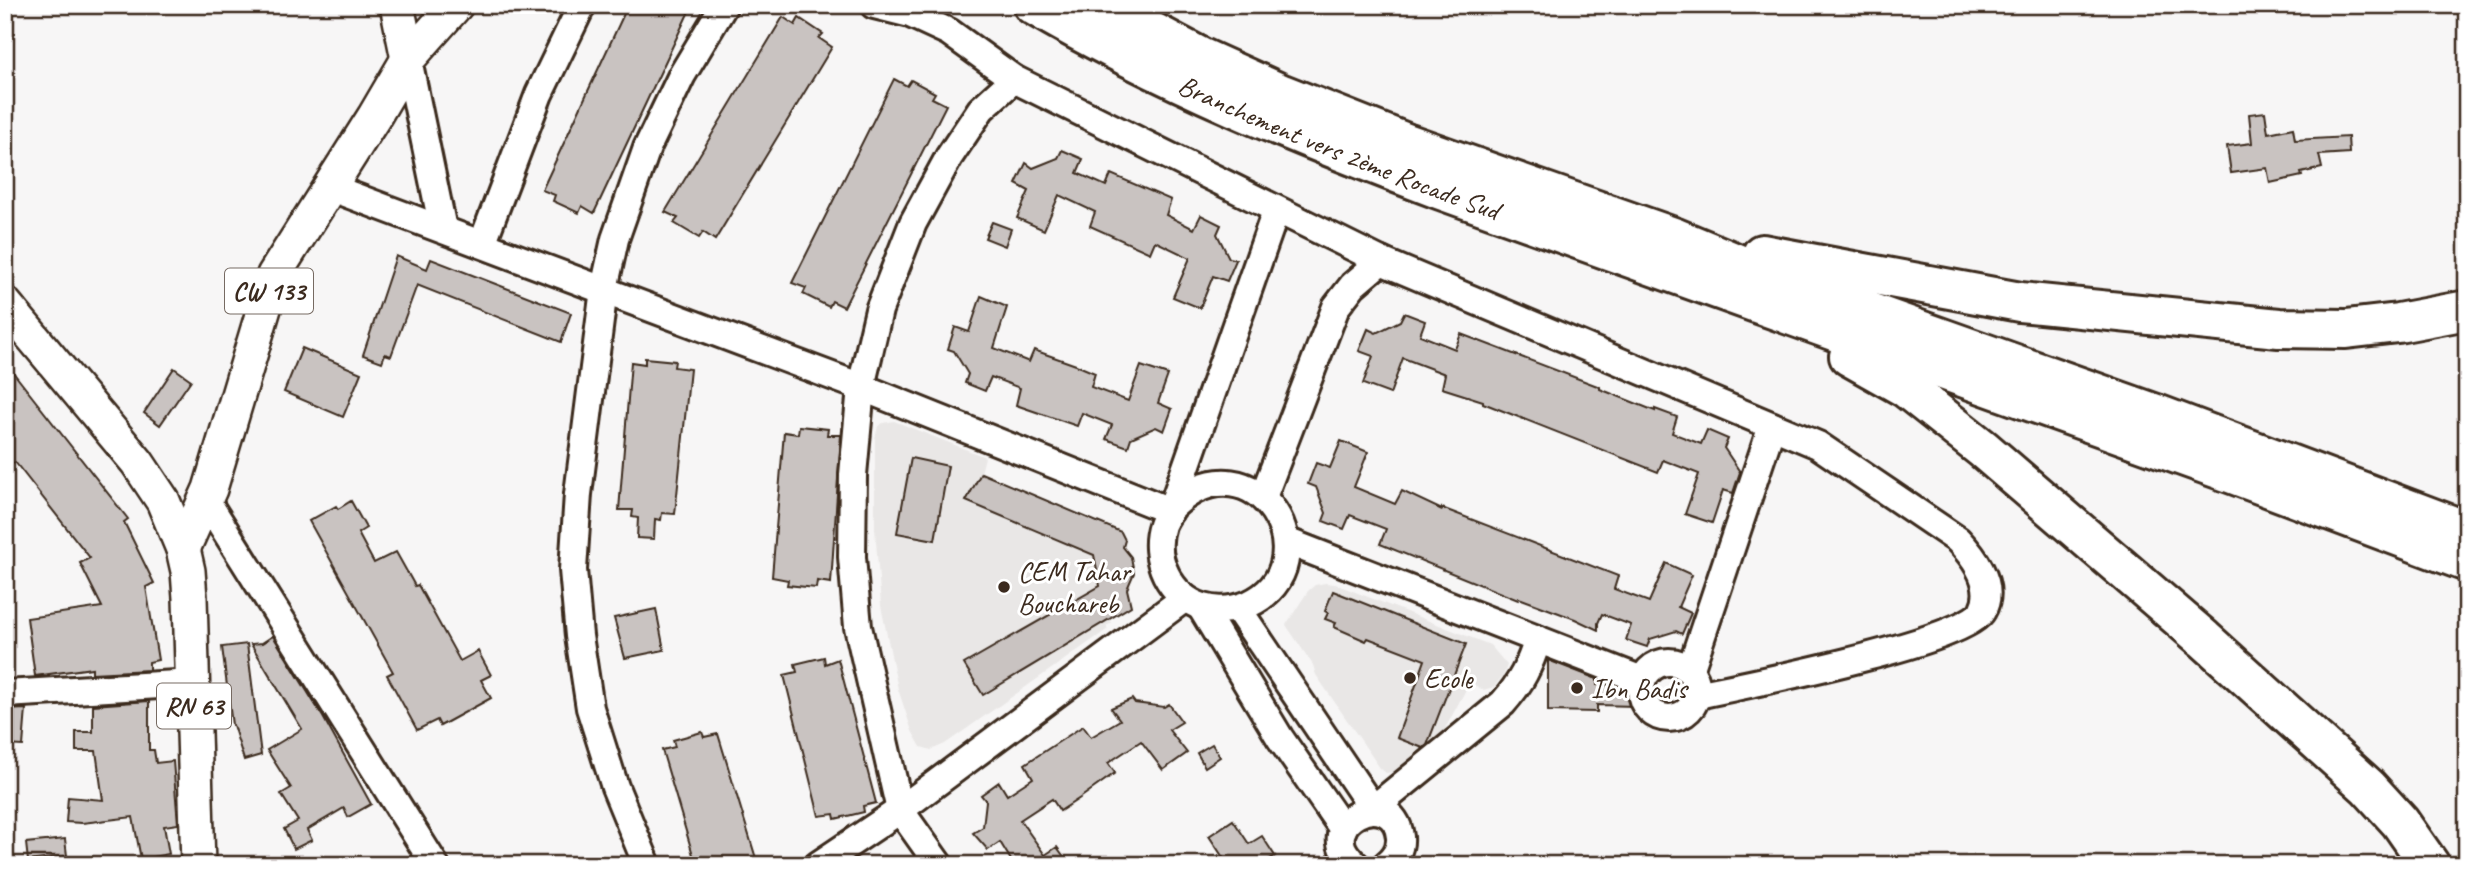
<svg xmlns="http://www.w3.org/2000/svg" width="2472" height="870" viewBox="0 0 2472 870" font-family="Caveat,sans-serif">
<rect width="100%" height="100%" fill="#f7f6f6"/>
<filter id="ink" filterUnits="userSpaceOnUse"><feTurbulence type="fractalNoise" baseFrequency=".0143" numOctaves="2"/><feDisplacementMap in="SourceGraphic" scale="14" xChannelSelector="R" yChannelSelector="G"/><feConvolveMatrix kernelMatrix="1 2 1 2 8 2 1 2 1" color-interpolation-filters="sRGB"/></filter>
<g filter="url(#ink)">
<!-- built -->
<g fill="#e9e7e6">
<polygon points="894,421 985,457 981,473 1121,532 1125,540 1122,549 1131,557 1134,565 1133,578 1126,589 1131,603 1129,607 1110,619 1112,623 1106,626 1108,629 945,744 931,750 921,747 912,731 898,689 881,606 875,528 875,439 878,426 883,423"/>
<polygon points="1325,583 1335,584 1490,645 1507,665 1504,674 1494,687 1483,690 1470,682 1440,738 1402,771 1386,773 1380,768 1316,675 1313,665 1286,625 1308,591 1315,585"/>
</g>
<!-- building -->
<g fill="#c9c3c1" stroke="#3b2a1e" stroke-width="2">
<polygon points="628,5 692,5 594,213 582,206 579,213 553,201 555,195 542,190"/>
<polygon points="783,17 795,25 799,18 823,34 819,38 832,47 715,240 703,232 699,238 674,223 678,218 665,212"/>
<polygon points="894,79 907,86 911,80 935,93 932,98 946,105 844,307 832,301 829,307 803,294 806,288 792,283"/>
<polygon points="2265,112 2268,133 2293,128 2295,140 2348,137 2349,153 2319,155 2322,168 2301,173 2302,176 2270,183 2267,168 2231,173 2227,146 2252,143 2249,114"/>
<polygon points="1062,150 1083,159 1077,173 1106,186 1111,174 1171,200 1166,215 1194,229 1201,215 1221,225 1217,234 1229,258 1236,260 1227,281 1213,276 1200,308 1173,297 1190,258 1155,241 1150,253 1090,226 1095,212 1059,195 1044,230 1017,218 1029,191 1016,184 1026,163 1033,168 1058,158"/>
<polygon points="992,222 1011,229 1005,246 985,238"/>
<polygon points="396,256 427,269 431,259 571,313 561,342 417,285 391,356 385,354 382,362 363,355"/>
<polygon points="981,296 1007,307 994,348 1029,362 1034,350 1076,365 1095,373 1091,387 1128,401 1141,366 1168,375 1158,403 1172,409 1164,431 1156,427 1131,438 1128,447 1106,439 1112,425 1082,413 1077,426 1016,405 1020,388 991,377 985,391 965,383 968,374 954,351 948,349 955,327 969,332"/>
<polygon points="1404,313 1425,321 1420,335 1455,349 1461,334 1600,387 1600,389 1655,411 1655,409 1677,417 1672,433 1701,444 1707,430 1728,439 1724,448 1740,472 1733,493 1723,490 1712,523 1685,514 1699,474 1663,460 1658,472 1483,403 1483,401 1442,388 1445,374 1403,358 1390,394 1363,384 1373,356 1359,351 1368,329 1376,333 1400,321"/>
<polygon points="302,348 361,373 343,417 284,392"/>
<polygon points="645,358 675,361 674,367 690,369 675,514 662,513 661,520 655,519 654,539 637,538 638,518 632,517 633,510 619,510 631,362 645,364"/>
<polygon points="5,362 128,519 124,522 154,583 146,587 158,660 149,662 149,670 92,673 92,668 35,676 27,618 102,607 80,563 90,558 15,462 5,469"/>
<polygon points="174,368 191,380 160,425 144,413"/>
<polygon points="799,426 828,429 827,435 841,435 831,583 817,581 816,588 787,585 788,580 772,577 784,432 798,434"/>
<polygon points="1341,441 1368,452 1354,487 1395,504 1402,491 1442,510 1442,508 1618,576 1614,589 1649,602 1666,563 1692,575 1678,607 1691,613 1682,634 1676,631 1650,639 1647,647 1626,640 1631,625 1602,614 1598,623 1598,630 1575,619 1519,598 1518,600 1380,544 1386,529 1350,515 1344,529 1323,521 1326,513 1316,487 1308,484 1316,463 1330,468"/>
<polygon points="911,458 948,466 935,540 897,533"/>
<polygon points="981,473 1121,532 1125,540 1123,547 1131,557 1134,573 1127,589 1131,606 983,695 964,664 1100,586 1094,555 966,501"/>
<polygon points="351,501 366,528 358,533 374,563 396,552 415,586 418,585 460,661 478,651 491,675 481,680 491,698 440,726 437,720 417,730 387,675 393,672 309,521 336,506 338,509"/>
<polygon points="1333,591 1466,644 1427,745 1423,748 1397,738 1425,660 1368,638 1366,641 1334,627 1336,623 1325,619 1328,613 1325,611"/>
<polygon points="656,609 664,650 625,658 614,618"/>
<polygon points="273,636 323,717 371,804 348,817 344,808 307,830 312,840 294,849 284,829 298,821 281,794 291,788 267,750 302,729 251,644 262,643"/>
<polygon points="247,644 261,755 244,760 233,725 232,725 222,647"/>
<polygon points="824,657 825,664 838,659 876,803 863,806 864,812 835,819 834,814 819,816 784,675 797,672 795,664"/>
<polygon points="1548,660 1597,679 1597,685 1612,685 1637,695 1636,706 1597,705 1597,712 1548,711"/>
<polygon points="1132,699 1135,703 1164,707 1169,704 1182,722 1169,730 1187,753 1163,770 1141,741 1108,763 1115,773 1080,798 1060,811 1052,799 1020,820 1045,855 1057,847 1070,865 1014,865 1000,842 988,850 973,833 983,827 986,801 981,795 999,782 1007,795 1033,778 1025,764 1083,726 1091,737 1120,720 1111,708"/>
<polygon points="149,701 149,750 154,750 156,763 173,761 178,824 164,826 169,854 141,859 133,817 82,823 66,822 68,797 103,800 96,751 76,751 76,732 93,732 93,705"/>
<polygon points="26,709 23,746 5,745 5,710"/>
<polygon points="702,732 704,737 718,734 758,865 696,865 662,750 675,747 673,740"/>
<polygon points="1212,744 1220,757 1205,767 1197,753"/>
<polygon points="1233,820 1249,844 1262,836 1275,856 1259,865 1228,865 1209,836"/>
<polygon points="65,839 67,856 28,861 26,843"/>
</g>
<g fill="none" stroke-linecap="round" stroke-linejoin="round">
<!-- minor casing -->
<g stroke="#3b2a1e" stroke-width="32">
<g id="minor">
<path d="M874 5 910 14 949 32 1014 79 1381 261 1818 445 1958 540C1975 558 1996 586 1982 611 1966 642 1740 686 1697 695"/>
<polyline points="408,59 443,229"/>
<polyline points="329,187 861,387 1170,511"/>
<polyline points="482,244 539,94 582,5"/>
<polyline points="1263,497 1336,307 1353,285 1381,261"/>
<polyline points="206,500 435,865"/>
<path d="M1172 507C1256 428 1334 565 1249 604 1234 610 1219 612 1203 607 1170 597 1151 558 1162 525 1164 519 1169 513 1172 507L1276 211"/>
<polyline points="1286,541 1642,680"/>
<polyline points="1201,607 1280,738 1343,829"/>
<path d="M1238 609 1373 809 1503 703C1521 683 1530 665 1538 639"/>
<circle cx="1669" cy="690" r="28"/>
<polyline points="1690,671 1772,426"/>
<polyline points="5,694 194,683"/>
<polyline points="647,865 615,787 590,708 579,636 573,570 578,494 604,289 615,239 647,148 682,75 724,5"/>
<polyline points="818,865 900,810 1185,598"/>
<polyline points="939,865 900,810 858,627 852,557 853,475 861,387 879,310 913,223 949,157 981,109 1014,79"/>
<path d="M1356 865C1306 824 1394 781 1400 837 1401 849 1395 858 1386 865"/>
</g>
</g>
<!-- major casing -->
<g stroke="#3b2a1e" stroke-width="38">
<g id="major">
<polyline points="397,5 408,59"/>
<polyline points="5,304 137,462 163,501 183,549 188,571 190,598 198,865"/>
<polyline points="183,549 210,489 274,275 374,117 408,59 456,5"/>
</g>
</g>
<!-- highway casing -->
<g stroke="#3b2a1e" stroke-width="44">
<g id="highway">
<path id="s1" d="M1033 5C1162 81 1301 137 1441 190L2233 474 2467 562"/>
<polyline points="1102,5 1200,57 1282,94 1406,143 1676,238 1770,277 2159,415 2467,531"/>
<polyline points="1762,254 2020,302 2279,328 2346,329 2398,323 2467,310"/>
<polyline points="1849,356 1906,388 1983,449 2204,639 2368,787 2400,822 2430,865"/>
</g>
</g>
<!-- minor -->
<use href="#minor" stroke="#fff" stroke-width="26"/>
<!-- major -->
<use href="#major" stroke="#fff" stroke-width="33"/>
<!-- highway -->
<use href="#highway" stroke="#fff" stroke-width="38"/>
</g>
</g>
<!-- markers -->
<g fill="#3b2a1e" stroke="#fff" stroke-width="2.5">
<circle cx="1004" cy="587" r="7"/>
<circle cx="1410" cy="678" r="7"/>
<circle cx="1577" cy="688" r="7"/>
</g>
<g text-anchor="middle" stroke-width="6" stroke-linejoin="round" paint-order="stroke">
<!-- shield labels -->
<g fill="#fff" stroke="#766a62" stroke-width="2">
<rect x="225" y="268.5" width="88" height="45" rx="5"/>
<rect x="157" y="683.5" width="74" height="45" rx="5"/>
</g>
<g font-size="26" font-weight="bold" fill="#3b2a1e">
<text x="269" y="300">CW 133</text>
<text x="194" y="715">RN 63</text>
</g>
<!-- street labels -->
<g font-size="28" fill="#3b2a1e" stroke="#fff">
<text dy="10" stroke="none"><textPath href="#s1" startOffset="338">Branchement vers 2ème Rocade Sud</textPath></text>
</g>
<!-- poi labels -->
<g font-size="28" fill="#3b2a1e" stroke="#fff" text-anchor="start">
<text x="1018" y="581">CEM Tahar<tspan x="1018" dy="32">Bouchareb</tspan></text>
<text x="1424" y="688">Ecole</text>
<text x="1591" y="698">Ibn Badis</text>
</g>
</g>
<!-- margin -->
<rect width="2472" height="870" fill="none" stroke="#fff" stroke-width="28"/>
<rect x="14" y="14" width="2444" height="842" fill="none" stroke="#3b2a1e" stroke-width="2.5" filter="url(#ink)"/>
</svg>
